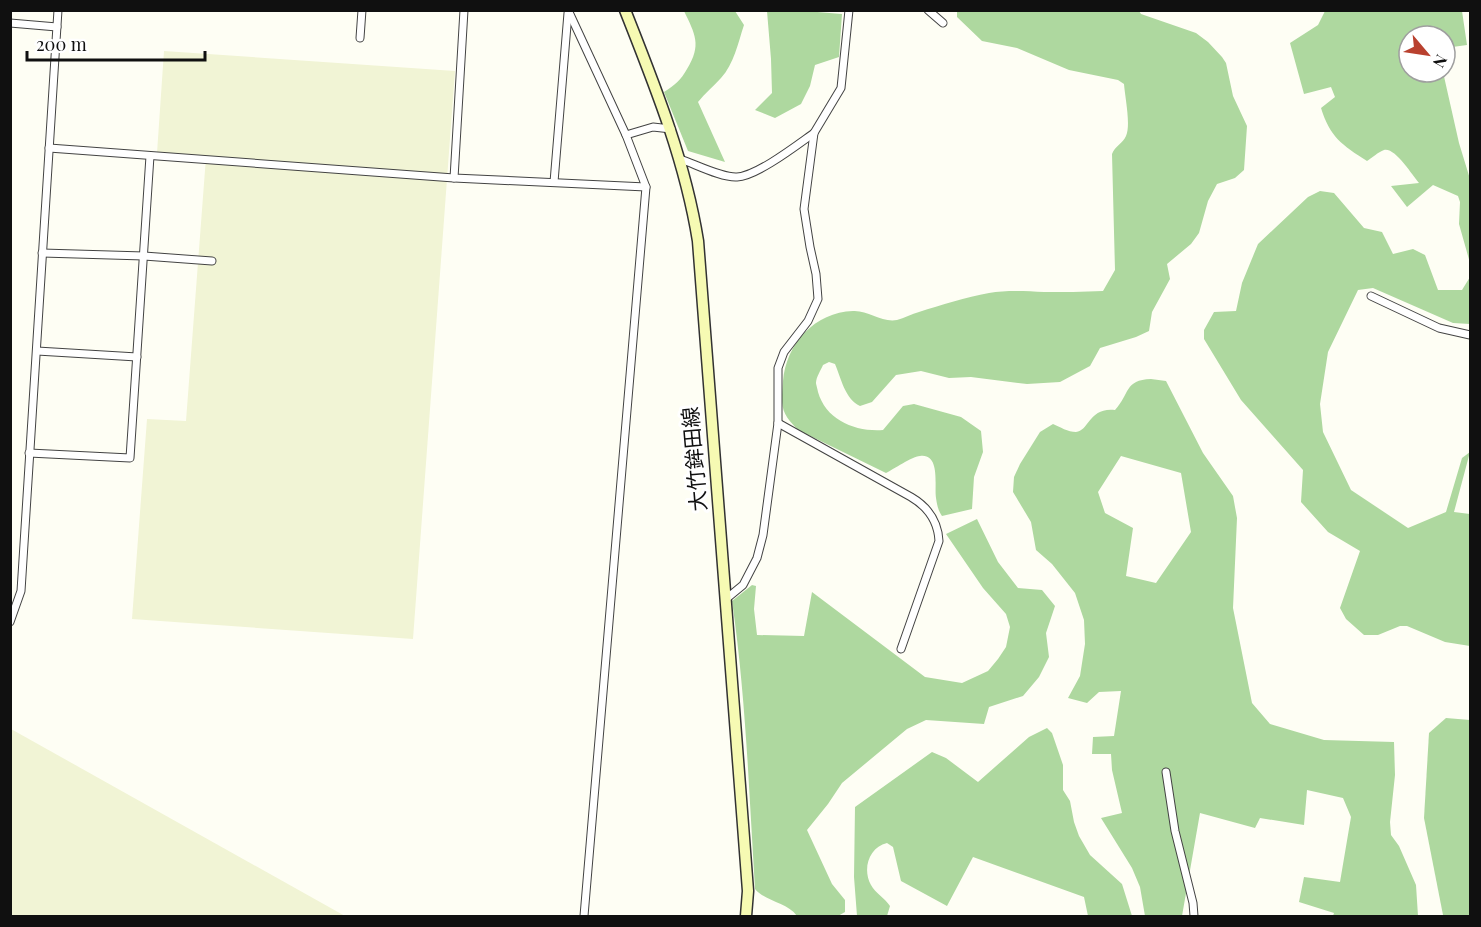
<svg xmlns="http://www.w3.org/2000/svg" width="1481" height="927" viewBox="0 0 1481 927" font-family="'Playfair Display','Noto Sans JP',serif">
<rect width="100%" height="100%" fill="#fefef4"/>
<!-- farmland -->
<g fill="#f1f4d5">
<polygon points="164,51 455,71 413,639 132,619 147,419 186,421 206,157 157,153"/>
<polygon points="11,729 345,916 11,916"/>
</g>
<!-- forest -->
<g fill="#aed89f" fill-rule="evenodd">
<path d="M684 11H735L744 25C738 43 734 64 721 78 713 87 705 93 698 102L725 162 688 151 664 92C675 85 681 80 687 69 702 45 695 34 684 11Z"/>
<polygon points="767,11 805,11 842,14 839,57 815,65 810,86 801,104 775,118 755,110 772,93 771,59"/>
<path d="M957 11H1139L1141 14 1196 33 1208 42 1222 57 1226 63 1233 96 1247 126 1244 170 1235 178 1217 184 1208 201 1199 233 1191 244 1167 264 1170 279 1152 312 1149 331 1136 337 1100 348 1090 366 1060 382 1027 384 971 377 949 378 921 371 896 375 872 402 860 406C845 399 841 378 835 364L829 362 823 365C821 370 816 377 816 383 816 384 818 391 818 392 826 420 855 432 883 430L903 406 914 404 961 417 981 431 983 452 974 477 972 509 942 516C938 510 937 505 936 498 934 487 941 453 920 456 911 457 894 469 886 473L798 430C780 412 781 406 783 381 786 344 815 312 853 311 868 310 882 323 897 320 904 318 912 314 919 312 941 305 966 297 989 293 1006 290 1026 291 1044 292 1063 292 1083 292 1103 291L1115 270 1112 154C1115 146 1123 143 1126 136 1131 125 1125 97 1124 84L1118 80 1069 70 1017 48 982 41 957 17Z"/>
<path d="M1325 11H1462L1467 45 1445 48V36H1409V72H1443L1459 143 1470 179V263L1459 224 1460 202 1458 196 1433 185 1407 207 1391 186 1419 183C1412 175 1395 147 1384 150 1378 152 1372 158 1367 161 1342 145 1330 137 1321 108L1335 97 1331 87 1304 94 1290 43 1318 25Z"/>
<polygon points="1320,191 1334,193 1364,228 1382,232 1393,254 1413,249 1425,255 1438,290 1462,290 1470,277 1470,324 1453,323 1373,288 1358,290 1328,352 1320,404 1323,432 1351,490 1408,528 1446,512 1462,458 1470,452 1454,512 1470,514 1470,646 1445,642 1407,626 1400,626 1378,635 1364,635 1346,619 1340,608 1360,551 1328,532 1301,502 1303,470 1241,400 1204,339 1204,330 1214,312 1236,311 1242,283 1258,244 1308,197"/>
<path d="M1151 379 1166 381 1203 453 1233 496 1237 518 1233 608 1252 703 1270 724 1324 740 1394 742 1395 775 1390 822 1391 835 1399 846 1416 885 1418 916H1333L1334 913 1299 902 1304 877 1340 882 1351 817 1343 798 1307 790 1304 825 1260 818 1255 828 1200 813 1182 916H1145L1140 887 1132 868 1101 818 1122 813 1112 770 1111 754H1092L1093 737 1114 736 1121 691 1099 692 1087 703 1068 698 1080 676 1085 644 1084 620 1075 593 1052 564 1036 550 1031 522 1013 492 1014 477 1020 464 1040 432 1053 424C1060 427 1068 432 1076 432 1089 431 1089 407 1115 410 1130 394 1124 380 1151 379ZM1121 456 1181 473 1191 532 1156 583 1126 576 1133 528 1105 513 1098 492Z"/>
<path d="M977 519 998 562 1018 588 1042 590 1055 606 1046 633 1049 657 1039 677 1023 696 989 707 984 724 926 720 907 729 842 783 828 804 807 830 832 884 845 900V912L838 916H797C787 902 766 902 755 889 749 793 746 697 732 601L752 585 756 586 754 609 757 635 804 636 812 592 925 677 962 683 988 671 998 659 1006 647 1010 627 1006 614 983 588 946 534Z"/>
<polygon points="1446,718 1470,720 1470,916 1444,916 1443,915 1424,818 1429,733"/>
<path d="M1047 728 1052 733 1063 765V790L1070 801 1074 822 1079 836 1090 855 1122 884 1132 916H1088L1084 897 973 857 947 906 901 881 893 847 887 843C869 847 862 869 871 885 875 893 885 898 890 906L887 916H857L854 877 855 807 932 752 946 758 978 782 1029 737Z"/>
</g>
<g fill="none" stroke-linecap="round" stroke-linejoin="round">
<!-- minor casing -->
<g stroke="#434343" stroke-width="9">
<g id="minor">
<polyline points="568,10 626,135 646,187 584,916"/>
<polyline points="928,10 943,23"/>
<polyline points="10,23 57,27"/>
<polyline points="360,38 362,10"/>
<polyline points="626,135 653,127 671,129"/>
<polyline points="49,148 454,178 646,187"/>
<path d="M680 159C695 164 722 178 737 177 757 176 797 145 814 133"/>
<polyline points="454,178 464,10"/>
<polyline points="554,182 568,13"/>
<polyline points="42,253 144,256 212,261"/>
<polyline points="1371,296 1439,328 1470,335"/>
<polyline points="37,351 137,357"/>
<path d="M778 423 911 497C928 507 938 522 939 541L901 649"/>
<polyline points="29,453 130,458 150,156"/>
<polyline points="726,599 743,585 757,558 763,535 778,423 778,368 784,352 808,321 818,299 816,274 810,247 804,209 814,133 841,88 849,10"/>
<polyline points="10,622 21,591 58,10"/>
<polyline points="1166,772 1175,831 1193,903 1194,916"/>
</g>
</g>
<!-- secondary casing -->
<g stroke="#323232" stroke-width="13">
<path id="secondary" d="M625 10C655 86 685 160 698 241L743 825 748 891 746 916"/>
</g>
<!-- minor -->
<use href="#minor" stroke="#fff" stroke-width="7"/>
<!-- secondary -->
<use href="#secondary" stroke="#f6fab3" stroke-width="10"/>
</g>
<g text-anchor="middle" stroke-width="6" stroke-linejoin="round" paint-order="stroke">
<!-- street labels -->
<g font-size="21" fill="#101010" stroke="#fff">
<text transform="translate(695 459) rotate(-95)" y="7">大竹鉾田線</text>
</g>
</g>
<!-- border -->
<rect width="1481" height="927" fill="none" stroke="#101010" stroke-width="24"/>
<!-- north arrow -->
<g transform="translate(1427 54) rotate(119)"><circle r="28" fill="#ffffff" stroke="#9f9f9f" stroke-width="1.5"/>
<path d="M0-4.5L10 22L0 15L-10 22Z" fill="#b9412f"/>
<text y="-9" font-size="16" font-weight="bold" text-anchor="middle" fill="#101010">N</text>
</g>
<!-- scale -->
<path d="M27 51v9h178v-9" fill="none" stroke="#101010" stroke-width="3"/>
<text x="36" y="51" font-size="18" fill="#101010" stroke="#ffffff" stroke-width="4.5" paint-order="stroke">200 m</text>
</svg>
